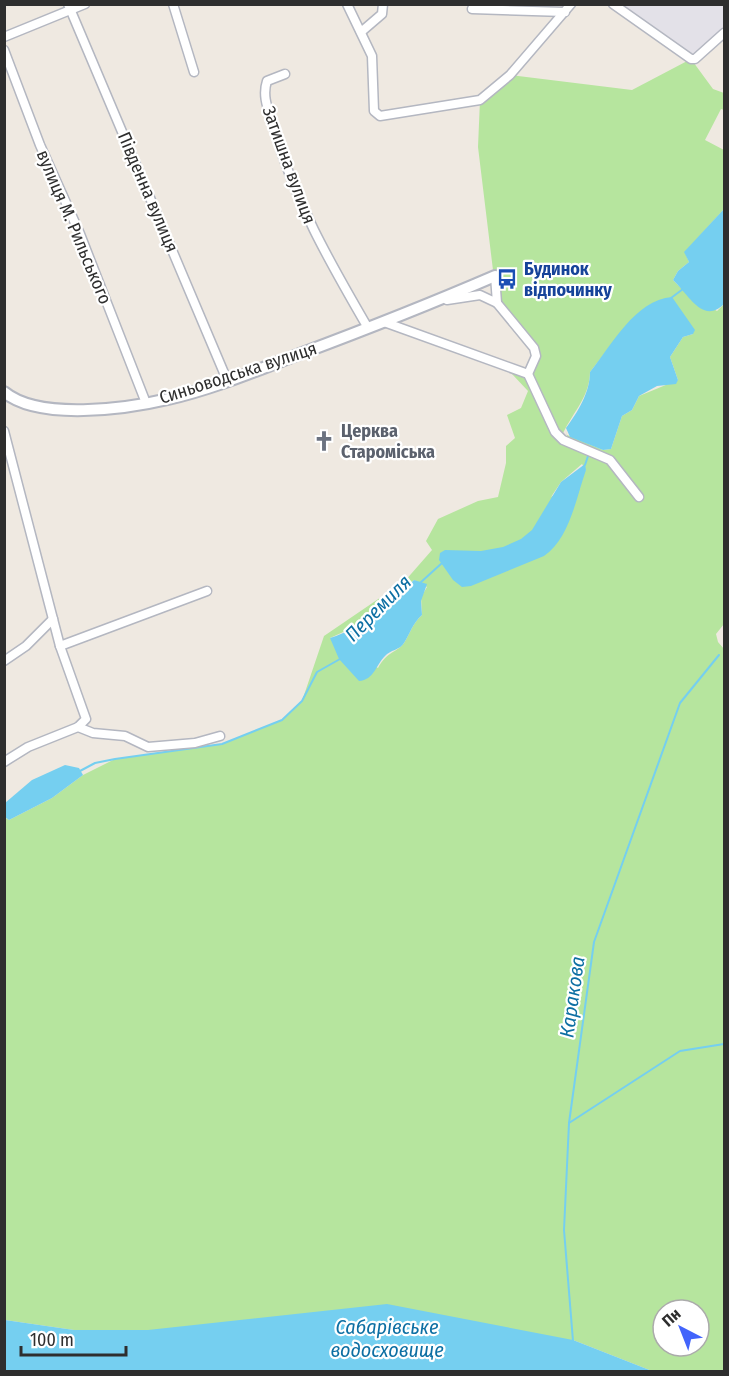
<svg xmlns="http://www.w3.org/2000/svg" width="729" height="1376" viewBox="0 0 729 1376" font-family="'Fira Sans Condensed',sans-serif">
<rect width="100%" height="100%" fill="#efe9e1"/>
<!-- industrial -->
<polygon fill="#e3e1e8" points="613,5 724,5 724,31 695,59"/>
<!-- green -->
<path fill="#b6e59e" fill-rule="evenodd" d="M691 59 713 89 724 93V110L721 109 705 140 724 150V209L685 252 689 262 678 271 673 280 683 290 717 311 724 304V624L716 634 718 642 724 649V1371H652L573 1340 74 1330 5 1320 4 817 9 820 52 798 83 775 115 759 222 744 282 720 302 701 324 636 390 591 397 590 432 550 426 541 438 519 478 501 498 497 506 463V446L515 438 507 415 521 408 528 391 512 374 514 369 528 374 536 356 497 303 478 147 480 100 510 75 632 90ZM651 304 693 334 683 337 670 357 678 380 639 396 632 410 622 416 611 449 603 450 567 435 566 431 568 441 561 438C570 415 590 398 590 372L626 326ZM582 464 586 470 551 497 561 482ZM414 580 427 587 421 597 422 615C412 624 411 632 404 643 398 652 387 651 378 668L330 638C362 625 388 605 414 580ZM663 1310H699V1346H663Z"/>
<!-- water -->
<g fill="#75cff0">
<path d="M724 209V304C703 325 689 295 673 280L678 271 689 262 684 252Z"/>
<path d="M672 297 695 330 693 334 683 337 670 357 678 380 676 384 657 386 639 396 632 410 622 416 611 449 603 450 570 437 566 428C578 412 590 392 590 372 611 346 635 300 672 297Z"/>
<path d="M585 464 586 470C576 498 570 538 544 556L471 586 462 587 453 580 439 560 440 553 445 550 481 551 503 547 521 539 532 530 561 482Z"/>
<path d="M414 580 427 584 421 601 422 615C412 624 411 632 404 643 400 650 390 650 385 656 376 665 374 680 359 681L339 659 330 638C363 628 389 604 414 580Z"/>
<polygon points="65,765 79,768 83,775 52,798 9,820 5,817 5,803 32,780"/>
<polygon points="387,1304 573,1340 652,1371 5,1371 5,1320 74,1330 148,1330"/>
</g>
<g fill="none" stroke-linecap="round" stroke-linejoin="round">
<!-- stream -->
<g stroke="#75cff0" stroke-width="2">
<polyline points="671,298 683,289"/>
<polyline points="585,465 588,456"/>
<polyline points="572,507 579,488"/>
<polyline points="420,583 442,563"/>
<polyline points="80,771 95,763 115,759 222,744 282,720 302,701 317,672 340,659"/>
<polyline points="569,1123 680,1051 724,1044"/>
<polyline points="573,1341 564,1230 569,1123 594,942 680,703 719,655"/>
</g>
<!-- minor casing -->
<g stroke="#b4b7c1" stroke-width="11">
<g id="minor">
<polyline points="68,4 227,380"/>
<polyline points="173,4 194,72"/>
<polyline points="347,4 372,56 374,111 380,116 480,100 510,75 571,4"/>
<polyline points="613,4 691,59 695,59 724,33"/>
<polyline points="472,9 565,12"/>
<polyline points="361,32 382,14 383,4"/>
<polyline points="4,37 85,4"/>
<polyline points="4,50 40,145 80,234 146,403"/>
<path d="M285 74 267 81C262 96 268 109 273 125 294 200 329 261 368 328"/>
<polyline points="447,300 480,295 497,303 495,276"/>
<polyline points="384,322 528,374 536,356 534,348 497,303"/>
<polyline points="528,374 555,432 563,440 610,460 639,497"/>
<polyline points="4,431 60,646 86,719 78,727 28,747 4,762"/>
<polyline points="60,646 207,591"/>
<polyline points="4,661 26,646 53,619"/>
<polyline points="78,727 93,733 125,736 148,747 195,743 220,736"/>
</g>
</g>
<!-- tertiary casing -->
<g stroke="#b4b7c1" stroke-width="14">
<path id="tertiary" d="M4 392C39 421 126 409 168 399 212 389 255 371 297 355 364 330 430 304 495 276"/>
</g>
<!-- minor -->
<use href="#minor" stroke="#fff" stroke-width="8"/>
<!-- tertiary -->
<use href="#tertiary" stroke="#fff" stroke-width="10"/>
</g>
<!-- icons -->
<defs>
<g id="bus-bare" transform="scale(1.62)"><path d="M-5-6H5V4H4V6H2V4H-2V6H-4V4H-5ZM-3.5-4V0h7V-4ZM-3.5 1.2v1.5H-2V1.2ZM2 1.2v1.5H3.5V1.2Z" fill="#1a4fb4" stroke="#fff" stroke-width="2.5" paint-order="stroke"/></g>
<g id="church-bare" transform="scale(1.62)"><path d="M-1.2-6h2.4v3.5h3.3v2.4h-3.3V6h-2.4V-.1h-3.3v-2.4h3.3Z" fill="#6b7280" stroke="#fff" stroke-width="2.5" paint-order="stroke"/></g>
</defs>
<g fill-rule="evenodd">
<use href="#bus-bare" x="507" y="279"/>
<use href="#church-bare" x="324" y="441"/>
</g>
<g text-anchor="middle" stroke-width="4.5" stroke-linejoin="round" paint-order="stroke">
<!-- street labels -->
<g font-size="18" fill="#2e2e2e" stroke="#fff">
<text transform="translate(289 165) rotate(70)" y="6">Затишна вулиця</text>
<text transform="translate(148 192) rotate(67)" y="6">Південна вулиця</text>
<text transform="translate(74 227) rotate(67)" y="6">вулиця М. Рильського</text>
<text transform="translate(238 373) rotate(-18)" y="6">Синьоводська вулиця</text>
</g>
<!-- transit labels -->
<g font-size="18" font-weight="bold" fill="#164399" stroke="#fff" text-anchor="start">
<text x="524" y="275">Будинок<tspan x="524" dy="21">відпочинку</tspan></text>
</g>
<!-- worship labels -->
<g font-size="18" font-weight="bold" fill="#5b616d" stroke="#fff" text-anchor="start">
<text x="341" y="437">Церква<tspan x="341" dy="21">Староміська</tspan></text>
</g>
<!-- water labels -->
<g font-size="20" font-style="italic" fill="#0d6fa3" stroke="#fff">
<text transform="translate(378 608) rotate(-45)" y="7">Перемиля</text>
<text transform="translate(572 997) rotate(-82)" y="7">Каракова</text>
<text x="387" y="1334">Сабарівське<tspan x="387" dy="23">водосховище</tspan></text>
</g>
</g>
<!-- border -->
<rect width="729" height="1376" fill="none" stroke="#2e2e2e" stroke-width="12"/>
<!-- north arrow -->
<g transform="translate(681 1328) rotate(318)"><circle r="28" fill="#ffffff" stroke="#ababab" stroke-width="1.5"/>
<path d="M0-4.5L10 22L0 15L-10 22Z" fill="#4264fb"/>
<text y="-9" font-size="16" font-weight="bold" text-anchor="middle" fill="#2e2e2e">Пн</text>
</g>
<!-- scale -->
<path d="M21 1346v9h105v-9" fill="none" stroke="#2e2e2e" stroke-width="3"/>
<text x="30" y="1346" font-size="18" fill="#2e2e2e" stroke="#ffffff" stroke-width="4.5" paint-order="stroke">100 m</text>
</svg>
